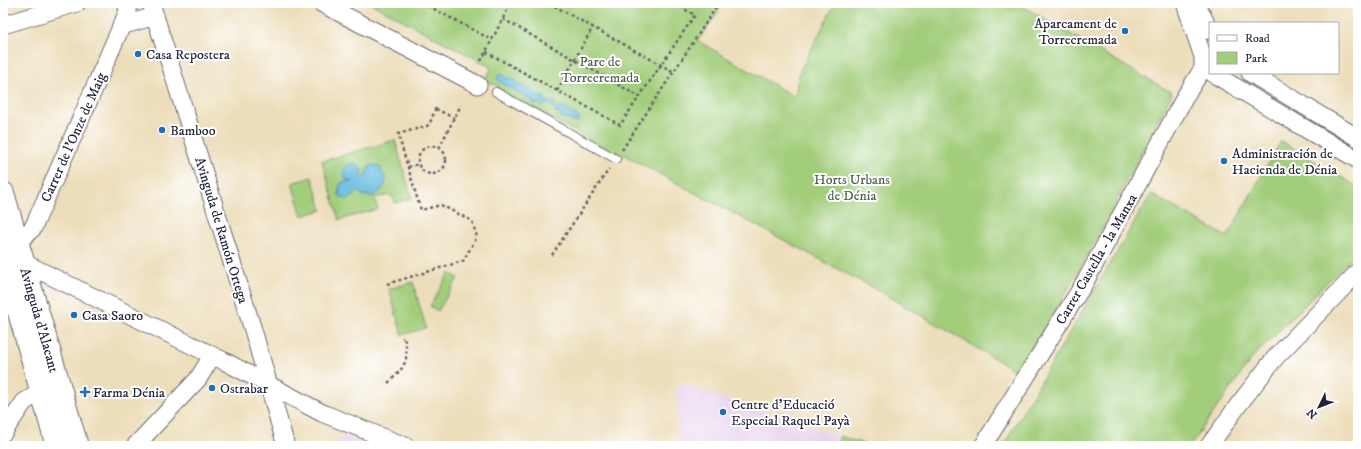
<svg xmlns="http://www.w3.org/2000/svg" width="1361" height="449" viewBox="0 0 1361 449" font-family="'IM FELL DW Pica',serif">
<rect width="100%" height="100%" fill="#fff"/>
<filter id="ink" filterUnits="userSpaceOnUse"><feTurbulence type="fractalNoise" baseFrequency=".025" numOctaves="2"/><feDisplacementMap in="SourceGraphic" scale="8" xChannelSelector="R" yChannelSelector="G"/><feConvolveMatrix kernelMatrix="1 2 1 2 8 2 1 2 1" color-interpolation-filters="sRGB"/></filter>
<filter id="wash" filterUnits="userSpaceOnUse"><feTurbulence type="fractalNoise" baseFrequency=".012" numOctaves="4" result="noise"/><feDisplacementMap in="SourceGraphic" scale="16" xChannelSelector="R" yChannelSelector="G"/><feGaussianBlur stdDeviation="0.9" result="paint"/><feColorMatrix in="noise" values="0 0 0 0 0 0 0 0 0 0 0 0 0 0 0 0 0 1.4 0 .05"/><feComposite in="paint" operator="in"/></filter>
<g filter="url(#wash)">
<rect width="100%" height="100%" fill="#eddebb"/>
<!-- built -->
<g fill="#e8d2ee">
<polygon points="682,384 869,446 678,446 677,389"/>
<polygon points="342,435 371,446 333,446 340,441"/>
</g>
<!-- green -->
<g fill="#a2ce7b" stroke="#62785b">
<polygon points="370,3 724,3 698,41 793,96 795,94 800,71 835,3 1017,3 1172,93 1102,229 1055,312 1016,371 883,293 624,155 622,157 497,89 498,86 486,81 487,75 491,70 489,66"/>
<polygon points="395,140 412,198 395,203 393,196 391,197 390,195 374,198 378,209 339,220 322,161"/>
<polygon points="1281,141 1358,187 1358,251 1252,358 1190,446 1003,446 1151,194 1227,237"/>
<polygon points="312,177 322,210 302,216 292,183"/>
<polygon points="449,273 458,278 438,311 430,306"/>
<polygon points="413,282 426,328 402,335 389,289"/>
<polygon points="840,436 869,446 837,446"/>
</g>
<!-- water -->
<g fill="#61b9df" stroke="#426e8d">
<path d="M499 74H502L508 78H512C517 82 521 85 525 89H530L534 94 544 97 546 102H555C554 110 559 108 564 107 567 113 577 113 580 119L578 121 575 122 569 119 562 118 560 113H556C554 108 552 104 545 104L543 106 539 103 535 104 531 99 525 97 522 93H517L512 87 509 88C505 85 499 84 497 78Z"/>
<path d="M354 163C359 165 363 169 361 174L364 177 366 175 367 171 370 166 377 165 381 168 382 174 386 177C386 193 368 203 357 191 353 200 346 201 339 195V188L341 183 347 181 353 182 346 179 343 174C344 167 347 164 354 163Z"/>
</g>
</g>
<g filter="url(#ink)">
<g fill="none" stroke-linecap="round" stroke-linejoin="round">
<!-- lane casing -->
<g stroke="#696468" stroke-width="10">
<polyline id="lane" points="496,92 616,159"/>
</g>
<!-- street casing -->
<g stroke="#696468" stroke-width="19">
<g id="street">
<polyline points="151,3 254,333 286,446"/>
<polyline points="321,3 478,85"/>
<polyline points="1196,3 1210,31"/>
<polyline points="3,25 77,3"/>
<polyline points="121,26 155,16"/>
<polyline points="1212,73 1358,160"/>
<polyline points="1250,73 1358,138"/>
<polyline points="17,243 33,228 128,11 126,3"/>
<polyline points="16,259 224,361 322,413 405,446"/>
<polyline points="3,308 14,294"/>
<polyline points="3,433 24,402 42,391"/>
<polyline points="135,446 198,379 212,356"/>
<polyline points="983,446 1085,282 1186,95 1203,68 1203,57 1185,3"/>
<polyline points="1209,446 1239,404 1275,358 1358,272"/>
</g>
</g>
<!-- secondary casing -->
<g stroke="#696468" stroke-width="24">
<g id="secondary">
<polyline points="3,193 77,446"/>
<polyline points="3,256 57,446"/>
</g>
</g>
<!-- path -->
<g stroke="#696468" stroke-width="2.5" stroke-dasharray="3 3" stroke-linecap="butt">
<polyline points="423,3 492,40"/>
<polyline points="549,3 674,72"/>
<path d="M619 3C626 7 631 7 639 3"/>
<polyline points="503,19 640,97"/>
<polyline points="486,52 620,125 695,15 673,3"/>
<polyline points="481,61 511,3"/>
<polyline points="557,91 593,27"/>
<polyline points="436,109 454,118"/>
<circle cx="432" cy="160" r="14"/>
<polyline points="439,148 461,105"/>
<polyline points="622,150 719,3"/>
<polyline points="408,167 419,164"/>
<polyline points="552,255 609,169"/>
<polyline points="387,284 463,261 477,237 472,221 441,205 421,210 418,201 398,134 427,126 430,123 436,107"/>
<path d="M388 383C405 367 410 361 404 337L402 338"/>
</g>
<!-- lane -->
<use href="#lane" stroke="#fff" stroke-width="8"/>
<!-- street -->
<use href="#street" stroke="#fff" stroke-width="17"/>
<!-- secondary -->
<use href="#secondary" stroke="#fff" stroke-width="22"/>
</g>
</g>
<!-- markers -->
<g fill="#1f6fb2" stroke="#fff" stroke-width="1.5">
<circle cx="1125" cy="31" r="4"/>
<circle cx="138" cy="54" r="4"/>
<circle cx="162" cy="130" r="4"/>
<circle cx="1224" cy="161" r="4"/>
<circle cx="74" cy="315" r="4"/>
<circle cx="212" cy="388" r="4"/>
<path d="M83 386h4v4h4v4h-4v4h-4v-4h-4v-4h4z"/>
<circle cx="723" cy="412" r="4"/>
</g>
<g text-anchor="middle" stroke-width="4" stroke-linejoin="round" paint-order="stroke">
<!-- poi labels -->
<g font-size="14" fill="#22223b" stroke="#fff" text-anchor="start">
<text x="1117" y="28" text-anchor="end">Aparcament de<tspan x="1117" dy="16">Torrecremada</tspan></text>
<text x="146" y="59">Casa Repostera</text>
<text x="170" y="135">Bamboo</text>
<text x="1232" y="158">Administración de<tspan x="1232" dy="16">Hacienda de Dénia</tspan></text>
<text x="82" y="320">Casa Saoro</text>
<text x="220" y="393">Ostrabar</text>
<text x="93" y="397">Farma Dénia</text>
<text x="731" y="409">Centre d'Educació<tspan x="731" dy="16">Especial Raquel Payà</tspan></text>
</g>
<!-- park labels -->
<g font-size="14" fill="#4f5e51" stroke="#fff">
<text x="600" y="66">Parc de<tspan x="600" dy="16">Torrecremada</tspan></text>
<text x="852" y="184">Horts Urbans<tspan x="852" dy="16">de Dénia</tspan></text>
</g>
<!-- street labels -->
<g font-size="14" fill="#22223b" stroke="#fff">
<text transform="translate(73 137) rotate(-66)" y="5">Carrer de l'Onze de Maig</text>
<text transform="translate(222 230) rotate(73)" y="5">Avinguda de Ramón Ortega</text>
<text transform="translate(1096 259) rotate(-60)" y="5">Carrer Castella - la Manxa</text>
<text transform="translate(40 320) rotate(74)" y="5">Avinguda d'Alacant</text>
</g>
</g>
<!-- margin -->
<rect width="1361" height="449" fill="none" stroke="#fff" stroke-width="16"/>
<!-- legend -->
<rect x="1209" y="22" width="130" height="52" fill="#ffffff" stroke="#a7a7b1"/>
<rect x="1217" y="35" width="20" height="6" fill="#ffffff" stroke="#a7a7b1"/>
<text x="1245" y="42" font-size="12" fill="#22223b">Road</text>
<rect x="1217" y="52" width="20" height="12" fill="#a2ce7b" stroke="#a7a7b1"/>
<text x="1245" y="62" font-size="12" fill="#22223b">Park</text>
<!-- north arrow -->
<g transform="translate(1319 407) rotate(227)" stroke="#ffffff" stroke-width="3" paint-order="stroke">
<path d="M0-3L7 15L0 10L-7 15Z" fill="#22223b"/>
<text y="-6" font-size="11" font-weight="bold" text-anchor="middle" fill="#22223b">N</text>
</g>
</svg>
